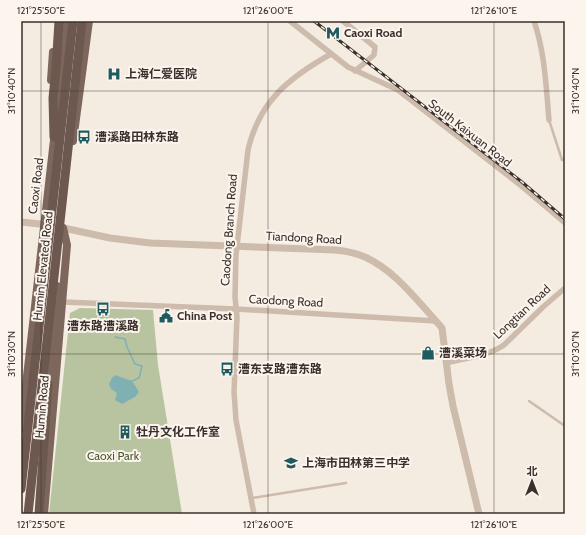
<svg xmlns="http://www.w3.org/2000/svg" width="586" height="535" viewBox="0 0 586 535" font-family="Cabin,'Noto Sans SC',sans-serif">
<rect width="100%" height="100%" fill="#f4ebe1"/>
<!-- green -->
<polygon fill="#b8c4a0" points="80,308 153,310 158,365 182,514 49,514 70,313"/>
<!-- water -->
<polygon fill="#7fb0b2" points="115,375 132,381 139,392 135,397 122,404 115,400 117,393 111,389 109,384 112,378"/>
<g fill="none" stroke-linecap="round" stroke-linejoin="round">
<!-- stream -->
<polyline stroke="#7fb0b2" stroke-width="1.5" points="115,337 125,339 127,347 135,364 142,366 139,378 132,381"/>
<!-- service -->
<g stroke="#cdbbac" stroke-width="2.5">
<polyline points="549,120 562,160 565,159"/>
<polyline points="529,401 565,426"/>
<polyline points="252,498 346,483"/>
</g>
<!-- minor -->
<g stroke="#cdbbac" stroke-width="5.5">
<polyline points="290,21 348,67 398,90 519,184 565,223"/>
<polyline points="343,21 375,47 374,55 355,71"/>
<path d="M534 21C545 53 546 86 549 120"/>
<polyline points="63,302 236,309 436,321"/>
<path d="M446 363C466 358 488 356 504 345L543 307 565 288"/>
<path d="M254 514 236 420 234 392 237 317 235 297 236 255 248 150C259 101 290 77 331 54"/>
</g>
<!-- tertiary -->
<g stroke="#cdbbac" stroke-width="7">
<polyline points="21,222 49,225"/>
<path d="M59 227 110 238 150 243 335 250C346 251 356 253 365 257 394 270 415 298 436 321L442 328 449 384 453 406 479 514"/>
</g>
<!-- primary -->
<g stroke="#7d675c" stroke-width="8">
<polyline points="51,80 53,52"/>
<polyline points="56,120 60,91 65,21"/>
<polyline points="73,141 89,21"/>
<polyline points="48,390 57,286"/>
<polyline points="21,429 55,131"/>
<polyline points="44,514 67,245 63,228"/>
</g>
<!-- trunk -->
<g stroke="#6c584f" stroke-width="9">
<polyline points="54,137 53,98 56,69 59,21"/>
<polyline points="21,489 73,21"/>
<polyline points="28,514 82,21"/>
<polyline points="39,514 48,384"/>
</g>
<!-- rail casing -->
<g stroke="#3b302b" stroke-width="3">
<polyline id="rail" points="314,21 522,182 565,219"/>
</g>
<!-- rail -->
<use href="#rail" stroke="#fbf5ee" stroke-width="1.5" stroke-dasharray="4.5" stroke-linecap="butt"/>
</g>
<!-- ticks -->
<path fill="none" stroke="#3b302b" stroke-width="1" stroke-opacity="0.45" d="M41 21V514M268 21V514M494 21V514M21 91H565M21 354H565"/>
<!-- icons -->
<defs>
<g id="metro-bare" transform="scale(1.08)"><path d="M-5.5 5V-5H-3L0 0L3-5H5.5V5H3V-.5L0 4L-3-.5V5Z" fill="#1f5a5e" stroke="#fbf5ee" stroke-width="2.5" paint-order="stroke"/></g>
<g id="hospital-bare" transform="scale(1.08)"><path d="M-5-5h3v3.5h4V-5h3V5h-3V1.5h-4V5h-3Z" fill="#1f5a5e" stroke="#fbf5ee" stroke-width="2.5" paint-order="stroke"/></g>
<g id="bus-bare" transform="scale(1.08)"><path d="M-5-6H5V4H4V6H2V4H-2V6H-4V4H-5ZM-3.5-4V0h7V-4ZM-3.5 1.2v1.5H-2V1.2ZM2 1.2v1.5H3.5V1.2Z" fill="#1f5a5e" stroke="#fbf5ee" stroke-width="2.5" paint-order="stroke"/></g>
<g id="civic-bare" transform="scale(1.08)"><path d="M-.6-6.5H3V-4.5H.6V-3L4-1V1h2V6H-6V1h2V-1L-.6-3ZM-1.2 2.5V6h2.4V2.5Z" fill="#1f5a5e" stroke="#fbf5ee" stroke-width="2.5" paint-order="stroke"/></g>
<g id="shop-bare" transform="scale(1.08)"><path d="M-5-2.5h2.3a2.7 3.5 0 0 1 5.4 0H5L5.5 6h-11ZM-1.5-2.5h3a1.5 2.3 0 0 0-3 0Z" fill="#1f5a5e" stroke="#fbf5ee" stroke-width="2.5" paint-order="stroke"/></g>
<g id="building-bare" transform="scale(1.08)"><path d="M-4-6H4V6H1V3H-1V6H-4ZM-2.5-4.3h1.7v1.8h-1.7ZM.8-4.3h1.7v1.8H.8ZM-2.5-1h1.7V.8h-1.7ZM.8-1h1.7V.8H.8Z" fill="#1f5a5e" stroke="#fbf5ee" stroke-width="2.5" paint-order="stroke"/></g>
<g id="school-bare" transform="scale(1.08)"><path d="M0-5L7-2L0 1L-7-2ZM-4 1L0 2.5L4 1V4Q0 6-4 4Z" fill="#1f5a5e" stroke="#fbf5ee" stroke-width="2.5" paint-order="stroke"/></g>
</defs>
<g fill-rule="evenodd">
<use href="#metro-bare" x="333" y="33"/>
<use href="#hospital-bare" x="114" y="74"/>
<use href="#bus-bare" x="84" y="137"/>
<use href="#bus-bare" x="103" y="309"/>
<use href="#civic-bare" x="166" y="316"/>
<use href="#shop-bare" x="428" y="353"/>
<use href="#bus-bare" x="227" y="369"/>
<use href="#building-bare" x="125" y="432"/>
<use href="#school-bare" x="291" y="463"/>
</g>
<g text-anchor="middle" stroke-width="4" stroke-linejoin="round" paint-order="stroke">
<!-- poi labels -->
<g font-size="12" font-weight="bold" fill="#3b302b" stroke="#fbf5ee" text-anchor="start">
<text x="344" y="37">Caoxi Road</text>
<text x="125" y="78">上海仁爱医院</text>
<text x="95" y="141">漕溪路田林东路</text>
<text x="177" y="320">China Post</text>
<text x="103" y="330" text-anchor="middle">漕东路漕溪路</text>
<text x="439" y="357">漕溪菜场</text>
<text x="238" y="373">漕东支路漕东路</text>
<text x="136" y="436">牡丹文化工作室</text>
<text x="302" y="467">上海市田林第三中学</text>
</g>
<!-- street labels -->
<g font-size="12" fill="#3b302b" stroke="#fbf5ee">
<text transform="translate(470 133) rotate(38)" y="4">South Kaixuan Road</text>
<text transform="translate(36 186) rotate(-83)" y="4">Caoxi Road</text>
<text transform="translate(229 230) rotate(-86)" y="4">Caodong Branch Road</text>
<text transform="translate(304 238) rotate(3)" y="4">Tiandong Road</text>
<text transform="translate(43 266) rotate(-84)" y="4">Humin Elevated Road</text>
<text transform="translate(286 301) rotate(3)" y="4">Caodong Road</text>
<text transform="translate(522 312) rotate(-43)" y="4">Longtian Road</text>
<text transform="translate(42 407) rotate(-85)" y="4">Humin Road</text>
</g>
<!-- park labels -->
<g font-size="12" fill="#4a5a2e" stroke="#fbf5ee">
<text x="113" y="460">Caoxi Park</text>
</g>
</g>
<!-- border -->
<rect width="586" height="535" fill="none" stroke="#fbf5ee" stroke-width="44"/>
<!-- north arrow -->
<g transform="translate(532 481)" stroke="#fbf5ee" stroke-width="3" paint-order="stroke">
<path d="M0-3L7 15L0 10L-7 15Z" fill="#3b302b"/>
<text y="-6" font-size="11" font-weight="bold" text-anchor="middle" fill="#3b302b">北</text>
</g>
<rect x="22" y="22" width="542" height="491" fill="none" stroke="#3b302b" stroke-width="1.5"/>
<g font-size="10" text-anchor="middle" fill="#3b302b">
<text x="41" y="14">121°25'50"E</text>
<text x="268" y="14">121°26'00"E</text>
<text x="494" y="14">121°26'10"E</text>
<text transform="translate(11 91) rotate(-90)" y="4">31°10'40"N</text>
<text transform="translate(575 91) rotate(-90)" y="4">31°10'40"N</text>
<text transform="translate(11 354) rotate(-90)" y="4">31°10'30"N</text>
<text transform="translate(575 354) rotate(-90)" y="4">31°10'30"N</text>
<text x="41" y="528">121°25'50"E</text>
<text x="268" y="528">121°26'00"E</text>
<text x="494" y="528">121°26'10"E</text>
</g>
</svg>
